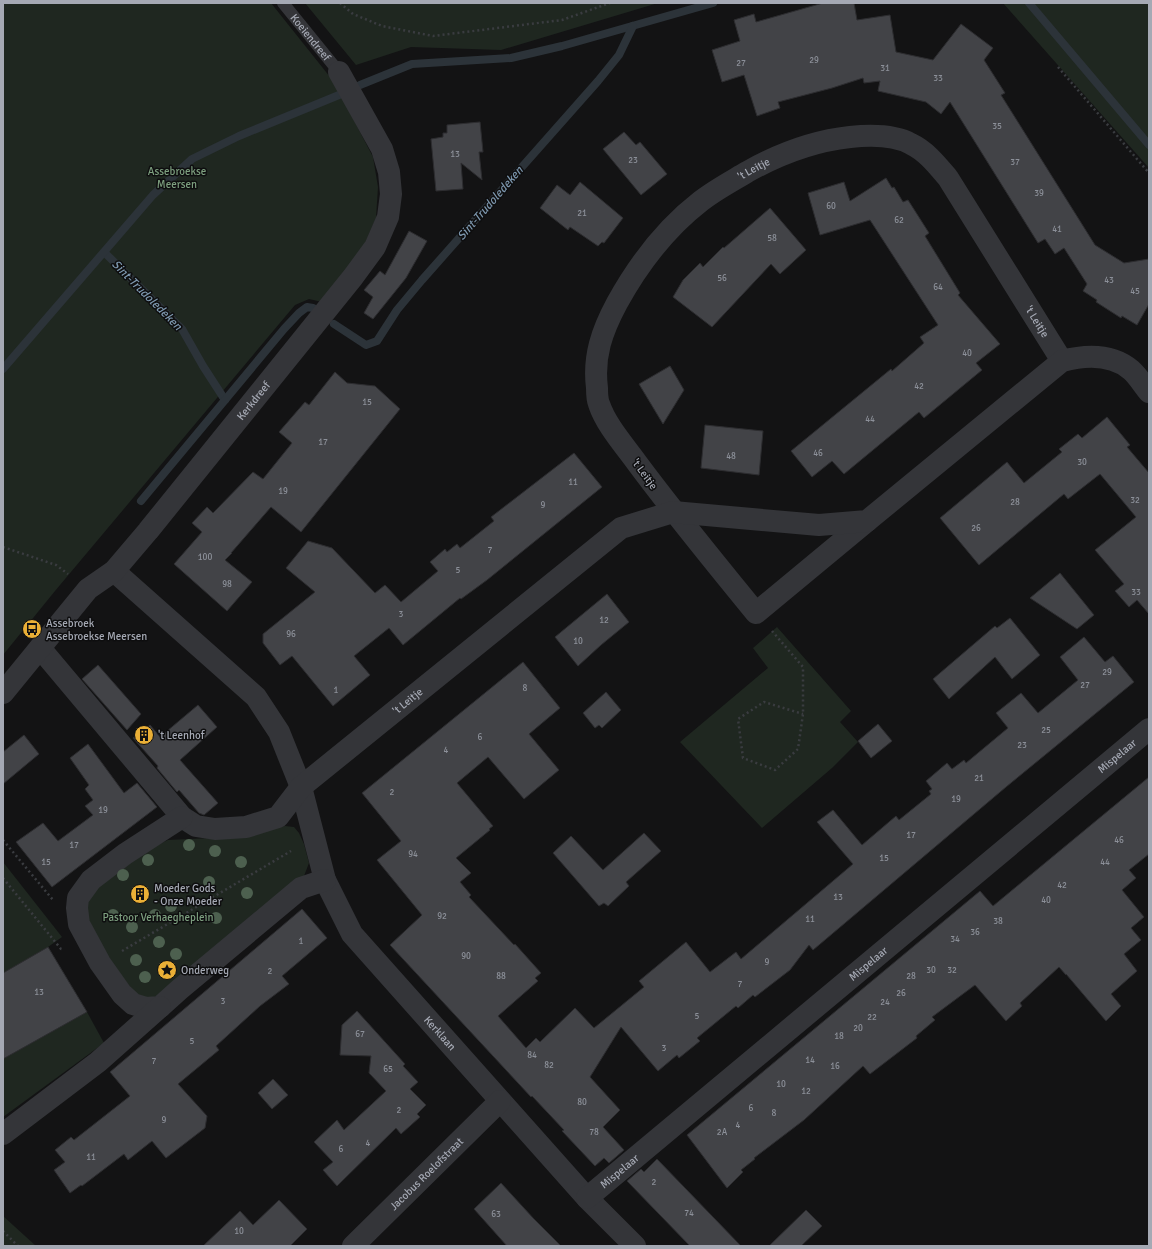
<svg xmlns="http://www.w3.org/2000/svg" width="1152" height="1249" viewBox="0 0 1152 1249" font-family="Signika,sans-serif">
<rect width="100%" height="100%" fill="#131314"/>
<!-- green -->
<g fill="#1f2720">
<polygon points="3,3 271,3 334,82 373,157 378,187 376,218 363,248 322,302 309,299 295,305 55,591 3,655"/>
<polygon points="305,3 658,3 501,50 411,47 356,65"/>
<polygon points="1003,3 1149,3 1149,168"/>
<polygon points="777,627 851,711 840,722 858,742 832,768 762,828 680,742 768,668 753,648"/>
<polygon points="285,826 294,827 299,833 304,844 309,863 304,876 155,997 147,998 137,996 108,958 83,908 107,876 146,850 168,840 233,837"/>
<polygon points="3,862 62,937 48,947 3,973"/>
<polygon points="87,1012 104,1043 3,1117 3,1059"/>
<polygon points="3,1216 36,1246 3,1246"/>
</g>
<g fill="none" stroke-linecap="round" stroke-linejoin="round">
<!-- stream -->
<g stroke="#2c3339" stroke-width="8">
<polyline points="1029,3 1149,145"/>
<polyline points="360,85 412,64 511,58 562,46 713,3"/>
<polyline points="104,252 182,329 203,366 225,400"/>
<polyline points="334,324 366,345 377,341 397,310 422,280 598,81 619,55 633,26"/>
<polyline points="3,369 153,195 192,159 239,136 339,95"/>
<polyline points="141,501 284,329 299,313 307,307 313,308"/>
</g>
</g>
<!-- building -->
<g fill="#424347" stroke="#2d2d30">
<polygon points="823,3 854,3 857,20 890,15 896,52 933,60 961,24 993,48 984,60 1005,93 1001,95 1095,245 1124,263 1149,259 1149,304 1137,325 1122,316 1121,318 1096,302 1097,300 1083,291 1087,284 1064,248 1055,254 1045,239 1038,243 950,102 941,114 926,102 878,91 880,81 864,83 863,78 832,88 778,102 780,108 757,116 744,75 722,82 712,50 740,41 734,20 754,14 756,22"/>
<polygon points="480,122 483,152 479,152 482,180 461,163 463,189 436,191 431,139 443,137 443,133 447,133 447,125"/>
<polygon points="624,132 636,145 640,142 667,174 641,195 603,149"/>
<polygon points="886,178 892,188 894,187 903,202 908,200 929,233 925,236 960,293 958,295 1000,344 976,363 982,370 924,418 919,412 844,474 832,461 812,477 791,451 891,369 892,371 924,343 920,337 938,325 870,220 820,235 808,193 844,182 850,201"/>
<polygon points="580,182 623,218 604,243 602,242 598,246 570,227 568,230 540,208 557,185 570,195"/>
<polygon points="770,208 806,250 780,274 771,264 712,327 673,297 683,280 700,263 703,267 723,247 724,248"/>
<polygon points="409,231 427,241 406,278 373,319 364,313 373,297 364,290 380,271 385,275"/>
<polygon points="670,366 684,390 663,424 639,384"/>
<polygon points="335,372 347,383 375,386 400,409 301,532 271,507 231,553 232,553 225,560 252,582 227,611 174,564 202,532 192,523 207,507 213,513 253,472 263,479 292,443 279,432 305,402 309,405"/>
<polygon points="1107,417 1130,445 1127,447 1149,473 1149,614 1137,600 1129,607 1115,591 1124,584 1095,550 1136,517 1100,474 1068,499 1064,494 979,565 940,518 1007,462 1024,483 1062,452 1059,449 1078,434 1082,438"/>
<polygon points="705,425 763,431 759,475 701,468"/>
<polygon points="574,453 602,487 487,580 461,599 460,598 403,645 389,628 354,656 370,675 333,706 292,656 280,665 263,643 263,634 315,592 286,568 308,541 332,548 375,593 385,585 401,602 438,571 430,562 445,549 447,552 457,544 460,548 494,521 491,517"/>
<polygon points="1060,573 1094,615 1077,629 1030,598"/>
<polygon points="607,594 629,622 601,645 578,666 555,637"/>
<polygon points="1010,618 1040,655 1012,679 995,657 949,699 933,679 995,626 997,628"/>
<polygon points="1084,637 1105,662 1113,656 1134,682 1006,787 813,950 809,945 790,970 755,997 753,995 738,1008 736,1006 697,1038 700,1041 679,1058 677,1055 658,1071 621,1027 590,1077 620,1110 603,1127 624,1150 609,1163 604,1158 595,1166 562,1131 564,1130 532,1096 531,1097 390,945 422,915 377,860 401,841 362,793 523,662 560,708 529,734 559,770 524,799 488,757 457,783 493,826 489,829 490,830 456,858 471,873 460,882 471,895 469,897 514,945 515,944 541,973 535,978 538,981 498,1016 526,1048 536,1038 540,1042 575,1008 594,1028 644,987 639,981 686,942 710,972 736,952 741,959 853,864 817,822 833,810 862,845 896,816 899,820 931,794 929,791 932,789 926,781 947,763 952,769 964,760 966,763 1008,728 996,713 1021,693 1038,713 1078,680 1060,657"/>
<polygon points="98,665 141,714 127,730 82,679"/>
<polygon points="606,692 621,710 602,728 599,725 595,728 583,713"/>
<polygon points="198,705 217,727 180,760 218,803 204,815 199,813 179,790 177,792 157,768 158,766 133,738 150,725 160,737"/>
<polygon points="878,724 892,741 871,758 858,741"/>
<polygon points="24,735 39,754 3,784 3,752"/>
<polygon points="88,744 124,793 137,783 157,807 52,887 16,842 43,823 58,841 93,815 85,806 93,800 85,789 89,785 70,758"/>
<polygon points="1149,777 1149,854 1129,870 1136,878 1122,890 1144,917 1131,928 1141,940 1124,954 1137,971 1111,994 1121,1006 1106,1021 1066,974 1066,975 1059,967 1020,1003 1022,1006 1006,1021 975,985 932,1017 935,1020 916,1036 917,1038 870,1074 863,1066 804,1120 754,1158 755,1159 741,1170 743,1172 727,1188 687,1135 980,891 993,906"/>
<polygon points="644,833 661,851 626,882 629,886 608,906 604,903 599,906 553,853 571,836 603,870"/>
<polygon points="302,909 327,938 282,976 289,984 260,1006 216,1046 219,1050 178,1084 207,1116 205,1128 166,1158 152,1141 128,1160 124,1154 82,1186 81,1185 70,1193 54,1170 65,1162 55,1150 71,1137 74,1140 130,1096 110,1072"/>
<polygon points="48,947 87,1012 3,1059 3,973"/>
<polygon points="357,1011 405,1064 403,1066 418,1082 410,1089 426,1105 417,1114 420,1117 401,1134 396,1128 337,1186 323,1170 333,1162 314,1142 337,1120 344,1130 386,1091 369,1073 371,1056 340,1055 342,1025"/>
<polygon points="273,1079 288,1095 272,1109 258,1093"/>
<polygon points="657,1159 741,1246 690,1246 627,1181 641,1169 644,1172"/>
<polygon points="501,1183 534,1219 561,1246 507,1246 474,1209"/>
<polygon points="279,1200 307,1229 290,1246 203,1246 240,1211 253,1225"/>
<polygon points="806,1210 822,1226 801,1246 769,1246"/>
</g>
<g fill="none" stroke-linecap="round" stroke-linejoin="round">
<!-- path -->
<g stroke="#3a3c40" stroke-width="2.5" stroke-dasharray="2 3" stroke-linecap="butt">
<polyline points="340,3 353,14 382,26 433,36 562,20 610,3"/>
<polyline points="1058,67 1149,173"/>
<polyline points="3,547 56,565 68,574"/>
<polyline points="772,631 803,667 803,714 798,749 775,770 743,758 738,719 764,702 803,714"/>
<polyline points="3,840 53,900"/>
<polyline points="3,878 61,949 64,949"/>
<polyline points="122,951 291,851"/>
<polyline points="3,1231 18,1246"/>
</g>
<!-- lane -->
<path stroke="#343539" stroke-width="12" id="s1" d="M283 3 339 72"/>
<!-- street -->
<g stroke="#343539" stroke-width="22">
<path id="s2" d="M867 521 756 613C715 563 675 514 637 463 624 445 606 425 599 404 597 399 597 393 597 388 593 356 602 331 617 303 638 265 666 228 701 201 715 190 732 181 747 172 779 154 813 141 850 137 869 135 893 134 911 144 926 151 937 165 948 178L1062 361"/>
<path id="s3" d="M114 571 256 697 279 732 301 787 325 880 352 934 587 1198 635 1246"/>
<path id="s4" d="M40 648 182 817 196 826 215 829 246 827 278 817 301 787 621 528 673 512 819 525 867 521 1062 361C1085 355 1112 354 1131 370 1138 376 1143 385 1149 392"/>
<path id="s5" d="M3 693 88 589 114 571 148 531 353 277 375 247 388 217 391 194 389 172 382 149 339 72"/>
<polyline points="182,817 125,854 91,880 78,898 77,908 79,924 100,963 122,994 133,1004 146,1008 160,1007 180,989 301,888 325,880"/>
<polyline points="3,1134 98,1062 160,1007"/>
<path id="s6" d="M587 1198 1149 729"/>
<path id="s7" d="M353 1246 500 1101"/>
</g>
</g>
<!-- trees -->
<g fill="#4d604f">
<circle cx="189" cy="845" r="6"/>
<circle cx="215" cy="851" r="6"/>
<circle cx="148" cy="860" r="6"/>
<circle cx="241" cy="862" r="6"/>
<circle cx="123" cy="875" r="6"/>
<circle cx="209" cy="882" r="6"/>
<circle cx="247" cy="893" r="6"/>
<circle cx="171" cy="906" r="6"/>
<circle cx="113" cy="915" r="6"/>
<circle cx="155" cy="915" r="6"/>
<circle cx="216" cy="918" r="6"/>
<circle cx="132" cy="927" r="6"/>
<circle cx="159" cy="942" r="6"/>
<circle cx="176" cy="954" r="6"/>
<circle cx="136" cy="960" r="6"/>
<circle cx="145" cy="977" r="6"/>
</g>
<!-- icons -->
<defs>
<g id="bus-disc" transform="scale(1)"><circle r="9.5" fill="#eaaf36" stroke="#0e0e0f"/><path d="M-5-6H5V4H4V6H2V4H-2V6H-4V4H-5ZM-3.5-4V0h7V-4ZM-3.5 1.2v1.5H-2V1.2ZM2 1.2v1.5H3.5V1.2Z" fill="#111"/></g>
<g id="building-disc" transform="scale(1)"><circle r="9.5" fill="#eaaf36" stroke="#0e0e0f"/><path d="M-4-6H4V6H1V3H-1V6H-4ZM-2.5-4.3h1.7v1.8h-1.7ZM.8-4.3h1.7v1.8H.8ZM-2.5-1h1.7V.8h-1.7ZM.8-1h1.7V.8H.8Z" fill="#111"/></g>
<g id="sight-disc" transform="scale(1)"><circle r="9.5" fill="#eaaf36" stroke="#0e0e0f"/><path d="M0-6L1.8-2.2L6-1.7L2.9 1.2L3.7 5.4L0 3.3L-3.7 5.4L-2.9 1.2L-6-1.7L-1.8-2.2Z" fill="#111"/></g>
</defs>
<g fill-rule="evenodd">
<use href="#bus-disc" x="32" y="629"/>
<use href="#building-disc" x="144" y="735"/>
<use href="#building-disc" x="140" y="894"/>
<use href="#sight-disc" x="167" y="970"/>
</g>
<g text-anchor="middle" stroke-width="3" stroke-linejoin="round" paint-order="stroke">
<!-- number labels -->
<g font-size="9" fill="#8c9099">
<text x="814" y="63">29</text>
<text x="741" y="66">27</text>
<text x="885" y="71">31</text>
<text x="938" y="81">33</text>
<text x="997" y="129">35</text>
<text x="455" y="157">13</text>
<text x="633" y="163">23</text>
<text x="1015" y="165">37</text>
<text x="1039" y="196">39</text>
<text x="831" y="209">60</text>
<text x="582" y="216">21</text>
<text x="899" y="223">62</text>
<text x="1057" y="232">41</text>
<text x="772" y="241">58</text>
<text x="722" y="281">56</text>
<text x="1109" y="283">43</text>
<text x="938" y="290">64</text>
<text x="1135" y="294">45</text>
<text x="967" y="356">40</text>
<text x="919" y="389">42</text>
<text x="367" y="405">15</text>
<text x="870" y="422">44</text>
<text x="323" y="445">17</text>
<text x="818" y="456">46</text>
<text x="731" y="459">48</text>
<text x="1082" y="465">30</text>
<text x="573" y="485">11</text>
<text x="283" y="494">19</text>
<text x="1135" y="503">32</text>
<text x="1015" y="505">28</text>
<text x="543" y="508">9</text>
<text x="976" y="531">26</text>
<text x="490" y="553">7</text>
<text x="205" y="560">100</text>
<text x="458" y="573">5</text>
<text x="227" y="587">98</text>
<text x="1136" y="595">33</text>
<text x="401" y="617">3</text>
<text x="604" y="623">12</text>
<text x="291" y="637">96</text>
<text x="578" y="644">10</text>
<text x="1107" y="675">29</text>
<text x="1085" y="688">27</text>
<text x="525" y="691">8</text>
<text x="336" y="693">1</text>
<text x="1046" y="733">25</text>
<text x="480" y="740">6</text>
<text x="1022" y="748">23</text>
<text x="446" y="753">4</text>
<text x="979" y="781">21</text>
<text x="392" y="795">2</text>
<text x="956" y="802">19</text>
<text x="103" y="813">19</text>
<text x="911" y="838">17</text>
<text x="1119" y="843">46</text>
<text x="74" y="848">17</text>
<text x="413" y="857">94</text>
<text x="884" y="861">15</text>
<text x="46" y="865">15</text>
<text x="1105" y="865">44</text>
<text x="1062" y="888">42</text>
<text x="838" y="900">13</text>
<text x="1046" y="903">40</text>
<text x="442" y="919">92</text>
<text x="810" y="922">11</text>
<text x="998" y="924">38</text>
<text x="975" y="935">36</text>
<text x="955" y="942">34</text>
<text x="301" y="944">1</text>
<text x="466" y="959">90</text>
<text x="767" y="965">9</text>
<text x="931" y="973">30</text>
<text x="952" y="973">32</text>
<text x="270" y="974">2</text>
<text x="501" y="979">88</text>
<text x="911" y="979">28</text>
<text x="740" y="987">7</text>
<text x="39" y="995">13</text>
<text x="901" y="996">26</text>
<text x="223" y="1004">3</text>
<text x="885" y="1005">24</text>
<text x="697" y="1019">5</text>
<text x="872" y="1020">22</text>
<text x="858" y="1031">20</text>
<text x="360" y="1037">67</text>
<text x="839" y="1039">18</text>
<text x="192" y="1044">5</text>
<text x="664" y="1051">3</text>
<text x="532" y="1058">84</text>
<text x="810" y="1063">14</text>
<text x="154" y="1064">7</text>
<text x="549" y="1068">82</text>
<text x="835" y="1069">16</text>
<text x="388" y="1072">65</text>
<text x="781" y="1087">10</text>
<text x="806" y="1094">12</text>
<text x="582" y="1105">80</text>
<text x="751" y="1111">6</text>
<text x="399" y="1113">2</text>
<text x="774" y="1116">8</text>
<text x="164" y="1123">9</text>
<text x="738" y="1128">4</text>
<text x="594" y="1135">78</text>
<text x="722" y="1135">2A</text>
<text x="368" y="1146">4</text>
<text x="341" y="1152">6</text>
<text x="91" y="1160">11</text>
<text x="654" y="1185">2</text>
<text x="689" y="1216">74</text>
<text x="496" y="1217">63</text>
<text x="239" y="1234">10</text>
</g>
<!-- street labels -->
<g font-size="11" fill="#a5a9b4" stroke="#0e0e0f">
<text dy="4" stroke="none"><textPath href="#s1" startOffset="44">Koeiendreef</textPath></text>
<text dy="4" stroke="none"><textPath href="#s2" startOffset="706">'t Leitje</textPath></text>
<text dy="4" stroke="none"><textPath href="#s2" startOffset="1090">'t Leitje</textPath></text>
<text dy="4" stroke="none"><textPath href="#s5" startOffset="386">Kerkdreef</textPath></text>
<text transform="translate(645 474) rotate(54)" y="4">'t Leitje</text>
<text dy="4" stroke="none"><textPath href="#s4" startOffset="496">'t Leitje</textPath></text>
<text dy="4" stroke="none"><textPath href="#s6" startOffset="690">Mispelaar</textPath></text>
<text dy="4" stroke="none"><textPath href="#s6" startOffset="366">Mispelaar</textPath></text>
<text dy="4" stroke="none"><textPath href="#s3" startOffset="580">Kerklaan</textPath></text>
<text dy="4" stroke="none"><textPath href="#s6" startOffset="42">Mispelaar</textPath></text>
<text dy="4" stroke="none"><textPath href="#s7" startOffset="103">Jacobus Roelofstraat</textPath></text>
</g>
<!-- park labels -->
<g font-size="11" fill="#7d9f7f" stroke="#0e0e0f">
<text x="177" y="175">Assebroekse<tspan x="177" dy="13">Meersen</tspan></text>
<text x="158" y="921">Pastoor Verhaegheplein</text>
</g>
<!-- poi labels -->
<g font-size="11" fill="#a5a9b4" stroke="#0e0e0f" text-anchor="start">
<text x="46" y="627">Assebroek<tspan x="46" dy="13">Assebroekse Meersen</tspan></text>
<text x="158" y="739">'t Leenhof</text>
<text x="154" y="892">Moeder Gods<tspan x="154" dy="13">- Onze Moeder</tspan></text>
<text x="181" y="974">Onderweg</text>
</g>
<!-- water labels -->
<g font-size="12" font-style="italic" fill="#7d97ae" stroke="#0e0e0f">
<text transform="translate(490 203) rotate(-49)" y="4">Sint-Trudoledeken</text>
<text transform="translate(147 295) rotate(45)" y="4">Sint-Trudoledeken</text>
</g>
</g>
<!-- border -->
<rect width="1152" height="1249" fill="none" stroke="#a5a9b4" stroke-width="8"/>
</svg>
